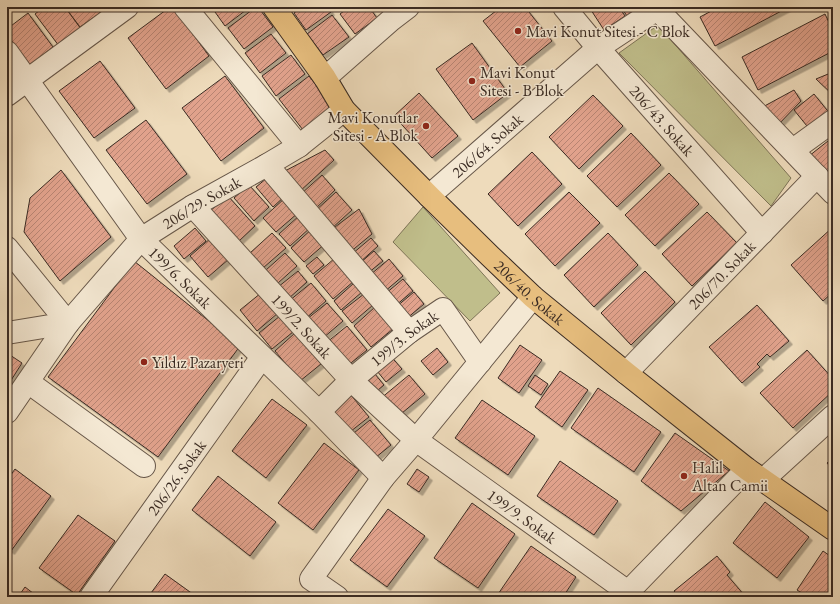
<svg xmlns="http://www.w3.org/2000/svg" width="840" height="604" viewBox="0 0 840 604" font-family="'EB Garamond',serif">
<defs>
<pattern id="building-hatch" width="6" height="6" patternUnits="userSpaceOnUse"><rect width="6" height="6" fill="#e1a28c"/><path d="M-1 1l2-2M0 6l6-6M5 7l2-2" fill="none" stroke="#b78472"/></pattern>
<filter id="shadow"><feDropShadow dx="3.5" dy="3.5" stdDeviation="0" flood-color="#0004"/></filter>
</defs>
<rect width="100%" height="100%" fill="#eedbbb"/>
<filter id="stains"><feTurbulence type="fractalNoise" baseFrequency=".005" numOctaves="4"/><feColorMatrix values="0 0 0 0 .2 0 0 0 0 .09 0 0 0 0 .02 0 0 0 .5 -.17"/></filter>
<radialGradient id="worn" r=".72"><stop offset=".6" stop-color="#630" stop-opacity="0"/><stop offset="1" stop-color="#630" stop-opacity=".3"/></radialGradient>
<!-- park -->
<g fill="#c0be8b" stroke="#7d7457">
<polygon points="658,25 791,178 771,206 619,53"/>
<polygon points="423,207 500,293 470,321 393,242"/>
</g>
<!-- building -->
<g fill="url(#building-hatch)" stroke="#3a2b23" filter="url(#shadow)">
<polygon points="44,7 65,7 81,29 59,46 35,14"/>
<polygon points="65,7 96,7 100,13 80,27"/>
<polygon points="170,7 173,7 209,56 166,89 128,38"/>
<polygon points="221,7 250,7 225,26 215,12"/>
<polygon points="256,7 258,7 273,27 244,49 228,28"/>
<polygon points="302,7 328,7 331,12 306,30 294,13"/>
<polygon points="349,7 369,7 377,18 355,34 340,14"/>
<polygon points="501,7 525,7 552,41 520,67 483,21"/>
<polygon points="589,7 619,7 625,16 604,30"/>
<polygon points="621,7 640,7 627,16"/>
<polygon points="719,7 789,7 715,46 700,17"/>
<polygon points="28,13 53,47 30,65 7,35 7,29"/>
<polygon points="825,14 833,31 833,51 758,90 742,57"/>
<polygon points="332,15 349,37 323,55 307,34"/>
<polygon points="271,34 286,53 260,73 245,53"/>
<polygon points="472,43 508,93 473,120 436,69"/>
<polygon points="291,55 305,74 276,96 262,76"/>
<polygon points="100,61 135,108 94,138 59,91"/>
<polygon points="7,71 13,79 7,84"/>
<polygon points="833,72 833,95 816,79"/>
<polygon points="225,76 264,128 221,161 182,108"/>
<polygon points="309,76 333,107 303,130 279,99"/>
<polygon points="794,90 801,101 776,127 759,109"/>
<polygon points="419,93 458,136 432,158 394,116"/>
<polygon points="814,94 831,115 811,131 794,110"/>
<polygon points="593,95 623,126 579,169 549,137"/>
<polygon points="146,120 187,174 147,204 106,150"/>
<polygon points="631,133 661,165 617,207 587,176"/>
<polygon points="833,137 833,180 809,156"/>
<polygon points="325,150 334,160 299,192 283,172"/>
<polygon points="532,152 562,184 518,226 488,194"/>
<polygon points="61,170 111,237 60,281 24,232 30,198"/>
<polygon points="669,173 699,204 655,246 625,215"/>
<polygon points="322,175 335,190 315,209 301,194"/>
<polygon points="267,178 284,197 273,207 256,187"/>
<polygon points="249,185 269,207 254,221 234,198"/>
<polygon points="336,192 352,210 331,229 315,211"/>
<polygon points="569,192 600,223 555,266 525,234"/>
<polygon points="228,196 255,226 238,242 210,211"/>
<polygon points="285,198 298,213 276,232 263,218"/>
<polygon points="359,209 372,234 349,253 331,230"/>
<polygon points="707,212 737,243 692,286 662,254"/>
<polygon points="300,215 311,227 290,246 279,234"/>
<polygon points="833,227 833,292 823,301 791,265"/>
<polygon points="195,228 206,241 184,259 174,246"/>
<polygon points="313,228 326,243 304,262 291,248"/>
<polygon points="272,233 286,248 263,268 250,253"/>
<polygon points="608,233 638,265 594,307 564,275"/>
<polygon points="211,238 229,259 208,277 190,256"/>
<polygon points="371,238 378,246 359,263 352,254"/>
<polygon points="374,251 383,261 368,273 360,263"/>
<polygon points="285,253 297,266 278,283 266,270"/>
<polygon points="317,257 324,265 313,274 306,266"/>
<polygon points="335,258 354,281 333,299 314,276"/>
<polygon points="389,259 403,276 384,292 370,275"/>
<polygon points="134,261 240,346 158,457 48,377"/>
<polygon points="298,271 307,282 288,299 278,287"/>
<polygon points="645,271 675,302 631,345 601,313"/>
<polygon points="403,279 413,291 395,306 385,294"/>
<polygon points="311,283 326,301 304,320 289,301"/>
<polygon points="354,283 362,292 341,310 334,301"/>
<polygon points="414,292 424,304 406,319 396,307"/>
<polygon points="261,293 278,313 257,331 240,310"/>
<polygon points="364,294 373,305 352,323 342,311"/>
<polygon points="327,303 343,321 323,338 307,319"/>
<polygon points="757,305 789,341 770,357 767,354 757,364 760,367 742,383 709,347"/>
<polygon points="375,307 393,329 371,347 354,326"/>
<polygon points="280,316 293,332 272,349 259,333"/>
<polygon points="347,326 367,350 346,367 326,343"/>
<polygon points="295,333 321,364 300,381 275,351"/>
<polygon points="520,345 542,360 519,393 498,378"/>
<polygon points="437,348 448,362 433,375 421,361"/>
<polygon points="807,350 833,379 833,391 793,428 760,393"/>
<polygon points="7,353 22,363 10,382 7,380"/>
<polygon points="388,353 402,369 386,382 373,366"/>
<polygon points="370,368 384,385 371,396 357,379"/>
<polygon points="560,371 588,390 562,427 535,407"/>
<polygon points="409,375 425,394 396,418 380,399"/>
<polygon points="535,375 548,384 541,395 528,386"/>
<polygon points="598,388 661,432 634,472 571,428"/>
<polygon points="350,394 369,417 346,435 328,413"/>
<polygon points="272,399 307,425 266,478 232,451"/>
<polygon points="482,400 535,436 508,475 455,438"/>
<polygon points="370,420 391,445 370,462 349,437"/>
<polygon points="675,433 729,471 681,511 641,481"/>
<polygon points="324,443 359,470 313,530 278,503"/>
<polygon points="833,457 833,470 827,463"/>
<polygon points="560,461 618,501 594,535 537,496"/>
<polygon points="15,469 51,496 11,551 7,548 7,480"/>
<polygon points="417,469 429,477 419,492 407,484"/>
<polygon points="218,476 276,522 250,556 192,510"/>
<polygon points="765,502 809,537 777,578 733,543"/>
<polygon points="472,503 515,534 478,588 434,558"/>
<polygon points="388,509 425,536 387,587 350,560"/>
<polygon points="78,515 115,541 77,595 39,568"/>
<polygon points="531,546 576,577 563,597 496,597"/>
<polygon points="823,551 833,558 833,597 808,597 797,590"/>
<polygon points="717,556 730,572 727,575 745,596 744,597 679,597 674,591"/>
<polygon points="165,574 197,597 148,597"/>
<polygon points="25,587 38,597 18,597"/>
<polygon points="245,592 252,597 241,597"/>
</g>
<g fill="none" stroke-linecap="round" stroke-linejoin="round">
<!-- minor casing -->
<g stroke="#675749" stroke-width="24">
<g id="minor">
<polyline points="185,7 299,146"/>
<path id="s1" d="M564 7 598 48 762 233"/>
<polyline points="657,9 833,193"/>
<path id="s2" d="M7 52 141 239 319 412 383 478"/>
<polyline points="325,78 391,20 408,7"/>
<polyline points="7,95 127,7"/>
<polyline points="793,150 833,121"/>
<polyline points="267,165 409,332"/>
<path id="s3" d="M429 196 598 48 660 7"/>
<path id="s4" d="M193 206 351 380 416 440 628 592"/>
<polyline points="7,248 68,323"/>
<polyline points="7,333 68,323"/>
<path id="s5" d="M626 373 817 176"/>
<polyline points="28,382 144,466"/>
<path id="s6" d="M7 412 68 323 141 239 193 206 267 165 299 146 344 110"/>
<path id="s7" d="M319 412 351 380 409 332 443 309 480 362"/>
<polyline points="763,480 833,416"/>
<path id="s8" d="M91 597 262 357"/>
<polyline points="337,597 311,579 383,478 416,440 533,297"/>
<polyline points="622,597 628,592 747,469"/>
</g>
</g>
<!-- major casing -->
<g stroke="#3a2b23" stroke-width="24">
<g id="major">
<path id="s9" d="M274 7 325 78 344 110 429 196 490 256 533 297 626 373 747 469 833 529"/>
</g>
</g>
<!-- minor -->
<use href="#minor" stroke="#f4e8d3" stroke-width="22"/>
<!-- major -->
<use href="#major" stroke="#e7be7e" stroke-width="22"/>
</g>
<!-- markers -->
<g fill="#8f2418" stroke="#f4e8d3" stroke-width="1.5">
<circle cx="518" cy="31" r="4"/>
<circle cx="472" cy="81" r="4"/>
<circle cx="426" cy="126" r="4"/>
<circle cx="144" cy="362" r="4"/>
<circle cx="684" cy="476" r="4"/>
</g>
<g text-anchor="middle" stroke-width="3" stroke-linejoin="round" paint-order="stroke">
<!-- poi labels -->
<g font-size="16" fill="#3a2b23" stroke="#f4e8d3" text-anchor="start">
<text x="526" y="37">Mavi Konut Sitesi - C Blok</text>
<text x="480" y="78">Mavi Konut<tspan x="480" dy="18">Sitesi - B Blok</tspan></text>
<text x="418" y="123" text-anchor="end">Mavi Konutlar<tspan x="418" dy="18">Sitesi - A Blok</tspan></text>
<text x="152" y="368">Yıldız Pazaryeri</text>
<text x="692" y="473">Halil<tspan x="692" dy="18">Altan Camii</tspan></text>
</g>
<!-- street labels -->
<g font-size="16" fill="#3a2b23" stroke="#f4e8d3">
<text dy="6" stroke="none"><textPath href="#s1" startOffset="150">206/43. Sokak</textPath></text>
<text dy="6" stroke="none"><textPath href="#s3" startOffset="77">206/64. Sokak</textPath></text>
<text dy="6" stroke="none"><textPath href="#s6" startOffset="290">206/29. Sokak</textPath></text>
<text dy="6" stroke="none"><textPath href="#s5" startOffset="137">206/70. Sokak</textPath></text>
<text dy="6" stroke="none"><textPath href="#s2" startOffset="285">199/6. Sokak</textPath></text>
<text dy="6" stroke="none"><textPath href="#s9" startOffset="385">206/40. Sokak</textPath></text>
<text dy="6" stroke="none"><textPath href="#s4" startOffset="162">199/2. Sokak</textPath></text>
<text dy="6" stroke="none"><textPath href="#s7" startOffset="113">199/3. Sokak</textPath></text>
<text dy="6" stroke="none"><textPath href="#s8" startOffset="147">206/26. Sokak</textPath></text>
<text dy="6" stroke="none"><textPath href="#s4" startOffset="454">199/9. Sokak</textPath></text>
</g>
</g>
<!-- margin -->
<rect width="840" height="604" fill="none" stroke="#eedbbb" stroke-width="24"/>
<rect x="8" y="8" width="824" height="588" fill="none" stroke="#3a2b23" stroke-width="2"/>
<rect x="12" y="12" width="816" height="580" fill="none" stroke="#3a2b23"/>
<rect width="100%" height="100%" filter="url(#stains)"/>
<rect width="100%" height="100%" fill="url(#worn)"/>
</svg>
